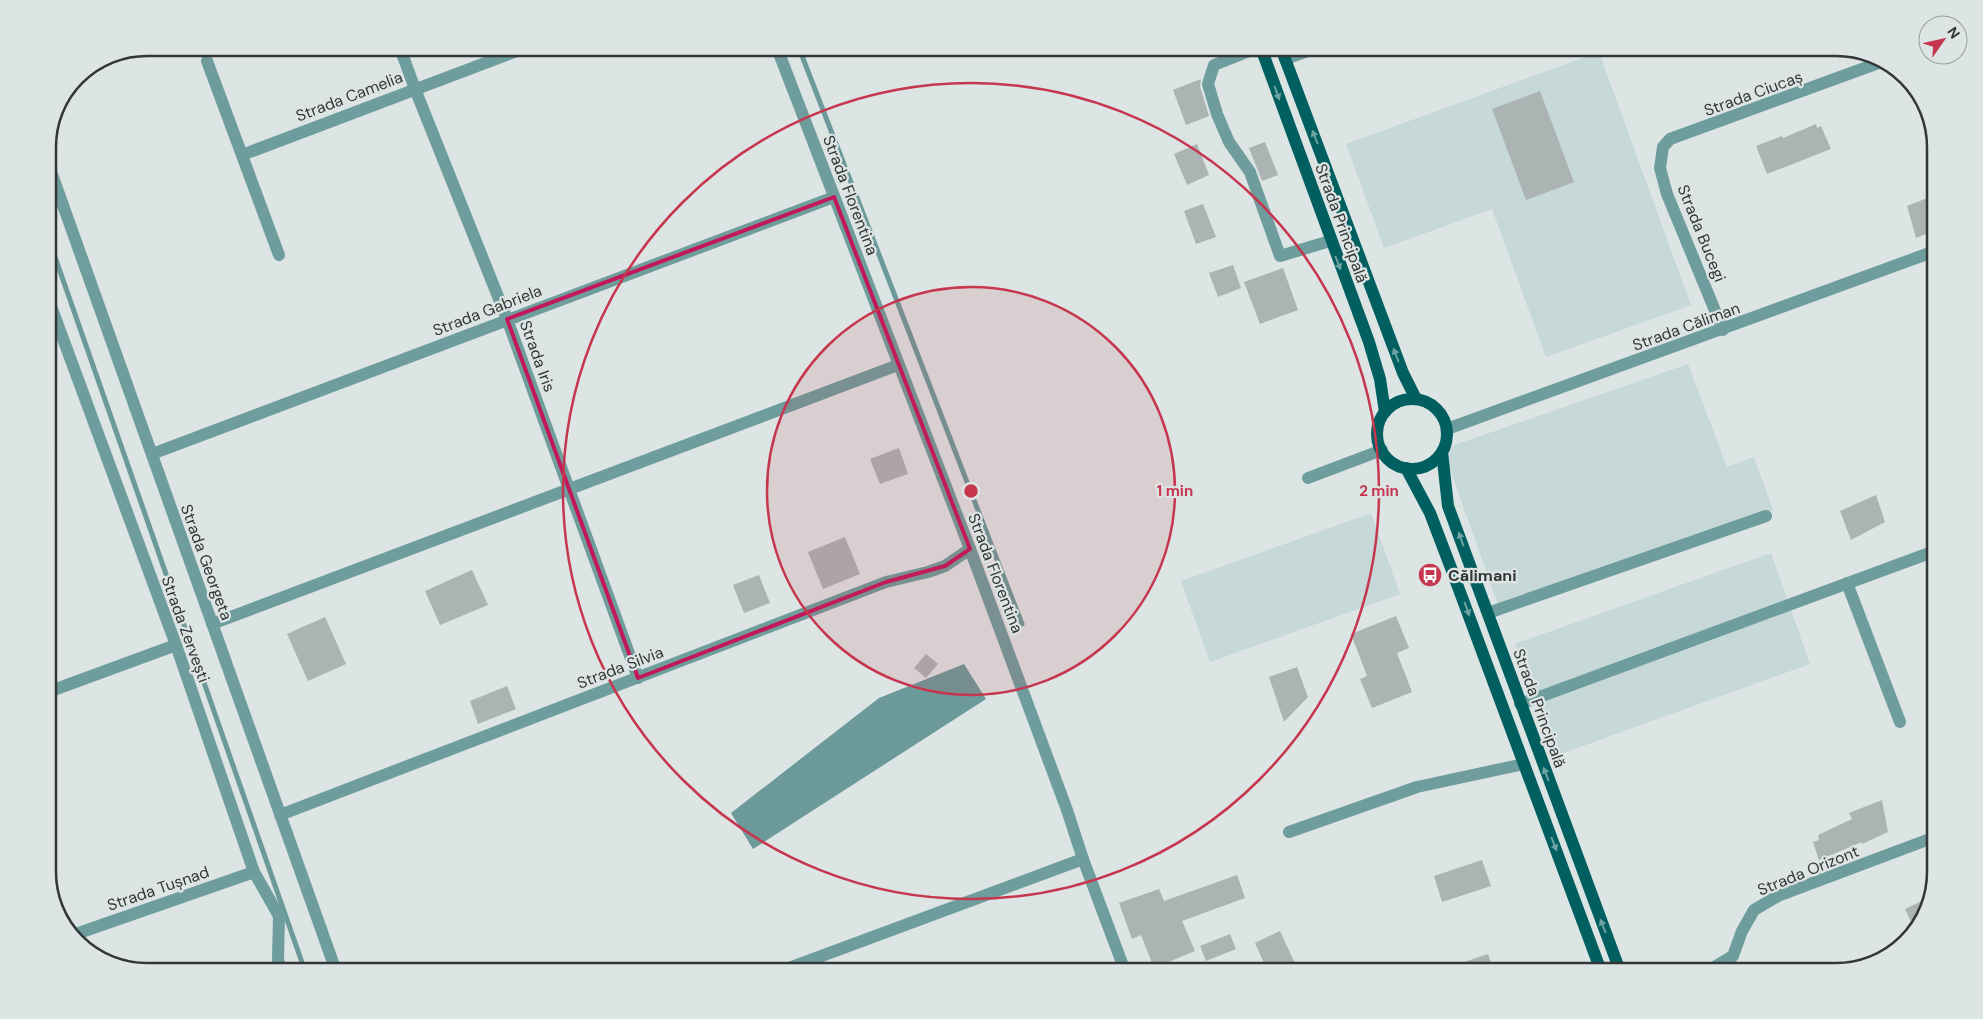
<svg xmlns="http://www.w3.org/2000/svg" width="1983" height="1019" viewBox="0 0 1983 1019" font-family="'DM Sans',sans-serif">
<rect width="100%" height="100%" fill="#dce4e4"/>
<!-- built -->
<g fill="#c7d8d8">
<polygon points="1599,52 1691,305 1546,357 1492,209 1384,248 1346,144"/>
<polygon points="1688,364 1727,467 1754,457 1773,510 1499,607 1443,449"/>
<polygon points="1371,513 1400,594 1210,662 1181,581"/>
<polygon points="1771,553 1810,664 1555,756 1515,644"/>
</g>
<!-- water -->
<polygon fill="#6c9a9a" points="964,664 986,699 753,849 731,813 879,698"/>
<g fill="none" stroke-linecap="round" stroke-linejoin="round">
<!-- stream -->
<g stroke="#6c9a9a" stroke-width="5">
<polyline points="799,48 1022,624"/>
<polyline points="48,237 305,971"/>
</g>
</g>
<!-- building -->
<g fill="#abb3b3">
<polygon points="1201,79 1200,86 1209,116 1186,125 1173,90"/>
<polygon points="1540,91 1574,182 1526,200 1492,109"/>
<polygon points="1816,124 1817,128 1821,126 1831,149 1767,174 1756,146 1782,136 1783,138"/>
<polygon points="1265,142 1278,175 1262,181 1249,148"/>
<polygon points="1197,144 1209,175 1187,185 1174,154"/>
<polygon points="1935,195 1935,230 1916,238 1907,206"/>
<polygon points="1203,204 1216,237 1196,244 1184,211"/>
<polygon points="1233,265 1241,288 1218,297 1209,273"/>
<polygon points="1283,268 1298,310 1260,324 1244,282"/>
<polygon points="899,448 908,474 880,484 870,459"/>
<polygon points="1876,495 1885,522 1851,540 1840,511"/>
<polygon points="845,537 860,574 823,589 808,552"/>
<polygon points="472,570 488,605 440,625 425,591"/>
<polygon points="759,575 770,603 744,613 733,585"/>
<polygon points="1396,616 1409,648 1397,653 1412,692 1372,708 1360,679 1367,676 1351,634"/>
<polygon points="325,617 346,664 308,681 287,634"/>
<polygon points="926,654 938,664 926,678 914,668"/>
<polygon points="1297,667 1308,697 1284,722 1269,677"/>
<polygon points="507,686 516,709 478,724 470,701"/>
<polygon points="1882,800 1888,832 1862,844 1862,842 1819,860 1813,842 1819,840 1818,835 1852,819 1849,813"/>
<polygon points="1482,860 1491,886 1442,902 1434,876"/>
<polygon points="1237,875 1245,898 1182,921 1195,951 1154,968 1141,935 1132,939 1119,903 1159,889 1164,901"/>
<polygon points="1930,897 1925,916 1914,928 1905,909"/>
<polygon points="1280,931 1292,957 1300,972 1268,972 1255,943"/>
<polygon points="1230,934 1236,949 1206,961 1200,946"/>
<polygon points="1488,954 1494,972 1444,972 1443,969"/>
</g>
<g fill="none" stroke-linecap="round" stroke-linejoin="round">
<!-- minor -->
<g stroke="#6f9d9d" stroke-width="12">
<polyline points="400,48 415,89 507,319 638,678"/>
<polyline points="777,48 970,549 1067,810 1083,859 1125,971"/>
<polyline points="1257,48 1214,65 1208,84 1217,114 1229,142 1250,172 1280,256 1330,241"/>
<polyline points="1285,59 1316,48"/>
<polyline points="207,61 279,255"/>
<polyline points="242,155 525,48"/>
<polyline points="48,163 336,971"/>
<polyline points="48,298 176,645 254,872 279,916 278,960 282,971"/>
<polyline points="1723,330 1667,194 1660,168 1663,147 1670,139 1884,61"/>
<polyline points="1447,429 1935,251"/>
<polyline points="152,454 834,197"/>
<polyline points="1308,478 1382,450"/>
<polyline points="1847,583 1900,722"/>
<polyline points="1488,613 1766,516"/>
<polyline points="212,624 898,365"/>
<polyline points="48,692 176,645"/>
<polyline points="1520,704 1935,551"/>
<polyline points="280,815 886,582 928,572 945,566 970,549"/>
<polyline points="1289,832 1417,787 1524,764"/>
<polyline points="73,935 254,872"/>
<polyline points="781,971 1083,859"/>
<polyline points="1692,971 1711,969 1733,956 1742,931 1754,910 1778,896 1935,837"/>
</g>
<!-- major -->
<g stroke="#025f60" stroke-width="12">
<polyline points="1261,48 1369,342 1380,379 1385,412"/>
<polyline points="1281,48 1403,373 1416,399"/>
<circle cx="1412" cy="434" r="35"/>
<polyline points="1442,452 1448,506 1620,971"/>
<polyline points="1406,468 1430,513 1451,568 1601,971"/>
</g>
</g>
<!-- one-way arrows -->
<defs><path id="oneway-solid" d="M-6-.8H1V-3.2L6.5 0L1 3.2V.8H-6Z" transform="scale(1.25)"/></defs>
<g fill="#6fa2a2">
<use href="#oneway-solid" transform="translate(1277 93) rotate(70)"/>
<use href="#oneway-solid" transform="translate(1315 137) rotate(-111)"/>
<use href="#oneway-solid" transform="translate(1338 263) rotate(69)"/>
<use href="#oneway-solid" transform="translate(1396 355) rotate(-111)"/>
<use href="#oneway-solid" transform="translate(1461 539) rotate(-110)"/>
<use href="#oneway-solid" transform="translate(1467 609) rotate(70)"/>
<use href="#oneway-solid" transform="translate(1546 774) rotate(-111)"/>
<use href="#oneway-solid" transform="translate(1554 844) rotate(69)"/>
<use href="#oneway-solid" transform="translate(1603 926) rotate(-111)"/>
</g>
<!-- marked area -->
<path fill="none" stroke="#c2185b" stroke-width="4" stroke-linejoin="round" d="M834 197 970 549 945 566 886 582 638 678 507 319Z"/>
<!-- distance rings -->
<circle cx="971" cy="491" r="204" fill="#c6364e" fill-opacity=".12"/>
<g fill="none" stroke="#c6364e" stroke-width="2.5">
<circle cx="971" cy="491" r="204"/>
<circle cx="971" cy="491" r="408"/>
</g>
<!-- icons -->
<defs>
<g id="bus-disc" transform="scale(1.25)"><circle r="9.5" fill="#c6364e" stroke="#dce4e4"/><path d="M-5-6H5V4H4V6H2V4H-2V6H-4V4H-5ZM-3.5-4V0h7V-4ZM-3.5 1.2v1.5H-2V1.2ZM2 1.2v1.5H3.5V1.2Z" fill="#fff"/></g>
</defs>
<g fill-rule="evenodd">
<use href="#bus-disc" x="1430" y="575"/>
</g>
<g text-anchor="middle" stroke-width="4.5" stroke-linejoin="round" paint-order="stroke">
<!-- street labels -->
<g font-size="16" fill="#333636" stroke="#dce4e4">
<text transform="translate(1753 93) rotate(-20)" y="6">Strada Ciucaș</text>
<text transform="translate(349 96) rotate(-21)" y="6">Strada Camelia</text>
<text transform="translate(851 195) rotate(69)" y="6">Strada Florentina</text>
<text transform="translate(1342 223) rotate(70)" y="6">Strada Principală</text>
<text transform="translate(1702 233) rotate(68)" y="6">Strada Bucegi</text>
<text transform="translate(487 310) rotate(-21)" y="6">Strada Gabriela</text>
<text transform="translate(1686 326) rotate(-20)" y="6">Strada Căliman</text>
<text transform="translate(538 356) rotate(70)" y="6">Strada Iris</text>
<text transform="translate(207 562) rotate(70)" y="6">Strada Georgeta</text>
<text transform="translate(996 573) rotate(69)" y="6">Strada Florentina</text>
<text transform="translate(186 629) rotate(70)" y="6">Strada Zervești</text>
<text transform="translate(620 667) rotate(-21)" y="6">Strada Silvia</text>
<text transform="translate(1540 708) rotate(70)" y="6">Strada Principală</text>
<text transform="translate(1808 870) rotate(-22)" y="6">Strada Orizont</text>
<text transform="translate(158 888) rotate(-19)" y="6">Strada Tușnad</text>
</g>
<!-- poi labels -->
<g font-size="16" font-weight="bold" fill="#333636" stroke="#dce4e4" text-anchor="start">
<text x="1448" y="581">Călimani</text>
</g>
</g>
<!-- crop -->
<path d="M0 0H1983V1019H0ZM147 56H1836A91 91 0 0 1 1927 147V872A91 91 0 0 1 1836 963H147A91 91 0 0 1 56 872V147A91 91 0 0 1 147 56Z" fill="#dce4e4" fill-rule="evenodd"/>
<path fill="none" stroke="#333636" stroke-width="2.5" d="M147 56H1836A91 91 0 0 1 1927 147V872A91 91 0 0 1 1836 963H147A91 91 0 0 1 56 872V147A91 91 0 0 1 147 56Z"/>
<circle cx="971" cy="491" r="8" fill="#c6364e" stroke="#dce4e4" stroke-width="2.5"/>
<g font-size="15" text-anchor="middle" font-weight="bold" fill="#c6364e" stroke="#dce4e4" stroke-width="4.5" stroke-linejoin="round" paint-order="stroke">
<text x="1175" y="496">1 min</text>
<text x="1379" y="496">2 min</text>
</g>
<!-- north arrow -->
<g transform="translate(1943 40) rotate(56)"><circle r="24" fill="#dce4e4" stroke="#989e9e"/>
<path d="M0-4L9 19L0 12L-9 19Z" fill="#c6364e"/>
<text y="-8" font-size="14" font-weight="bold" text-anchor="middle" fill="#333636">N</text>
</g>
</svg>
